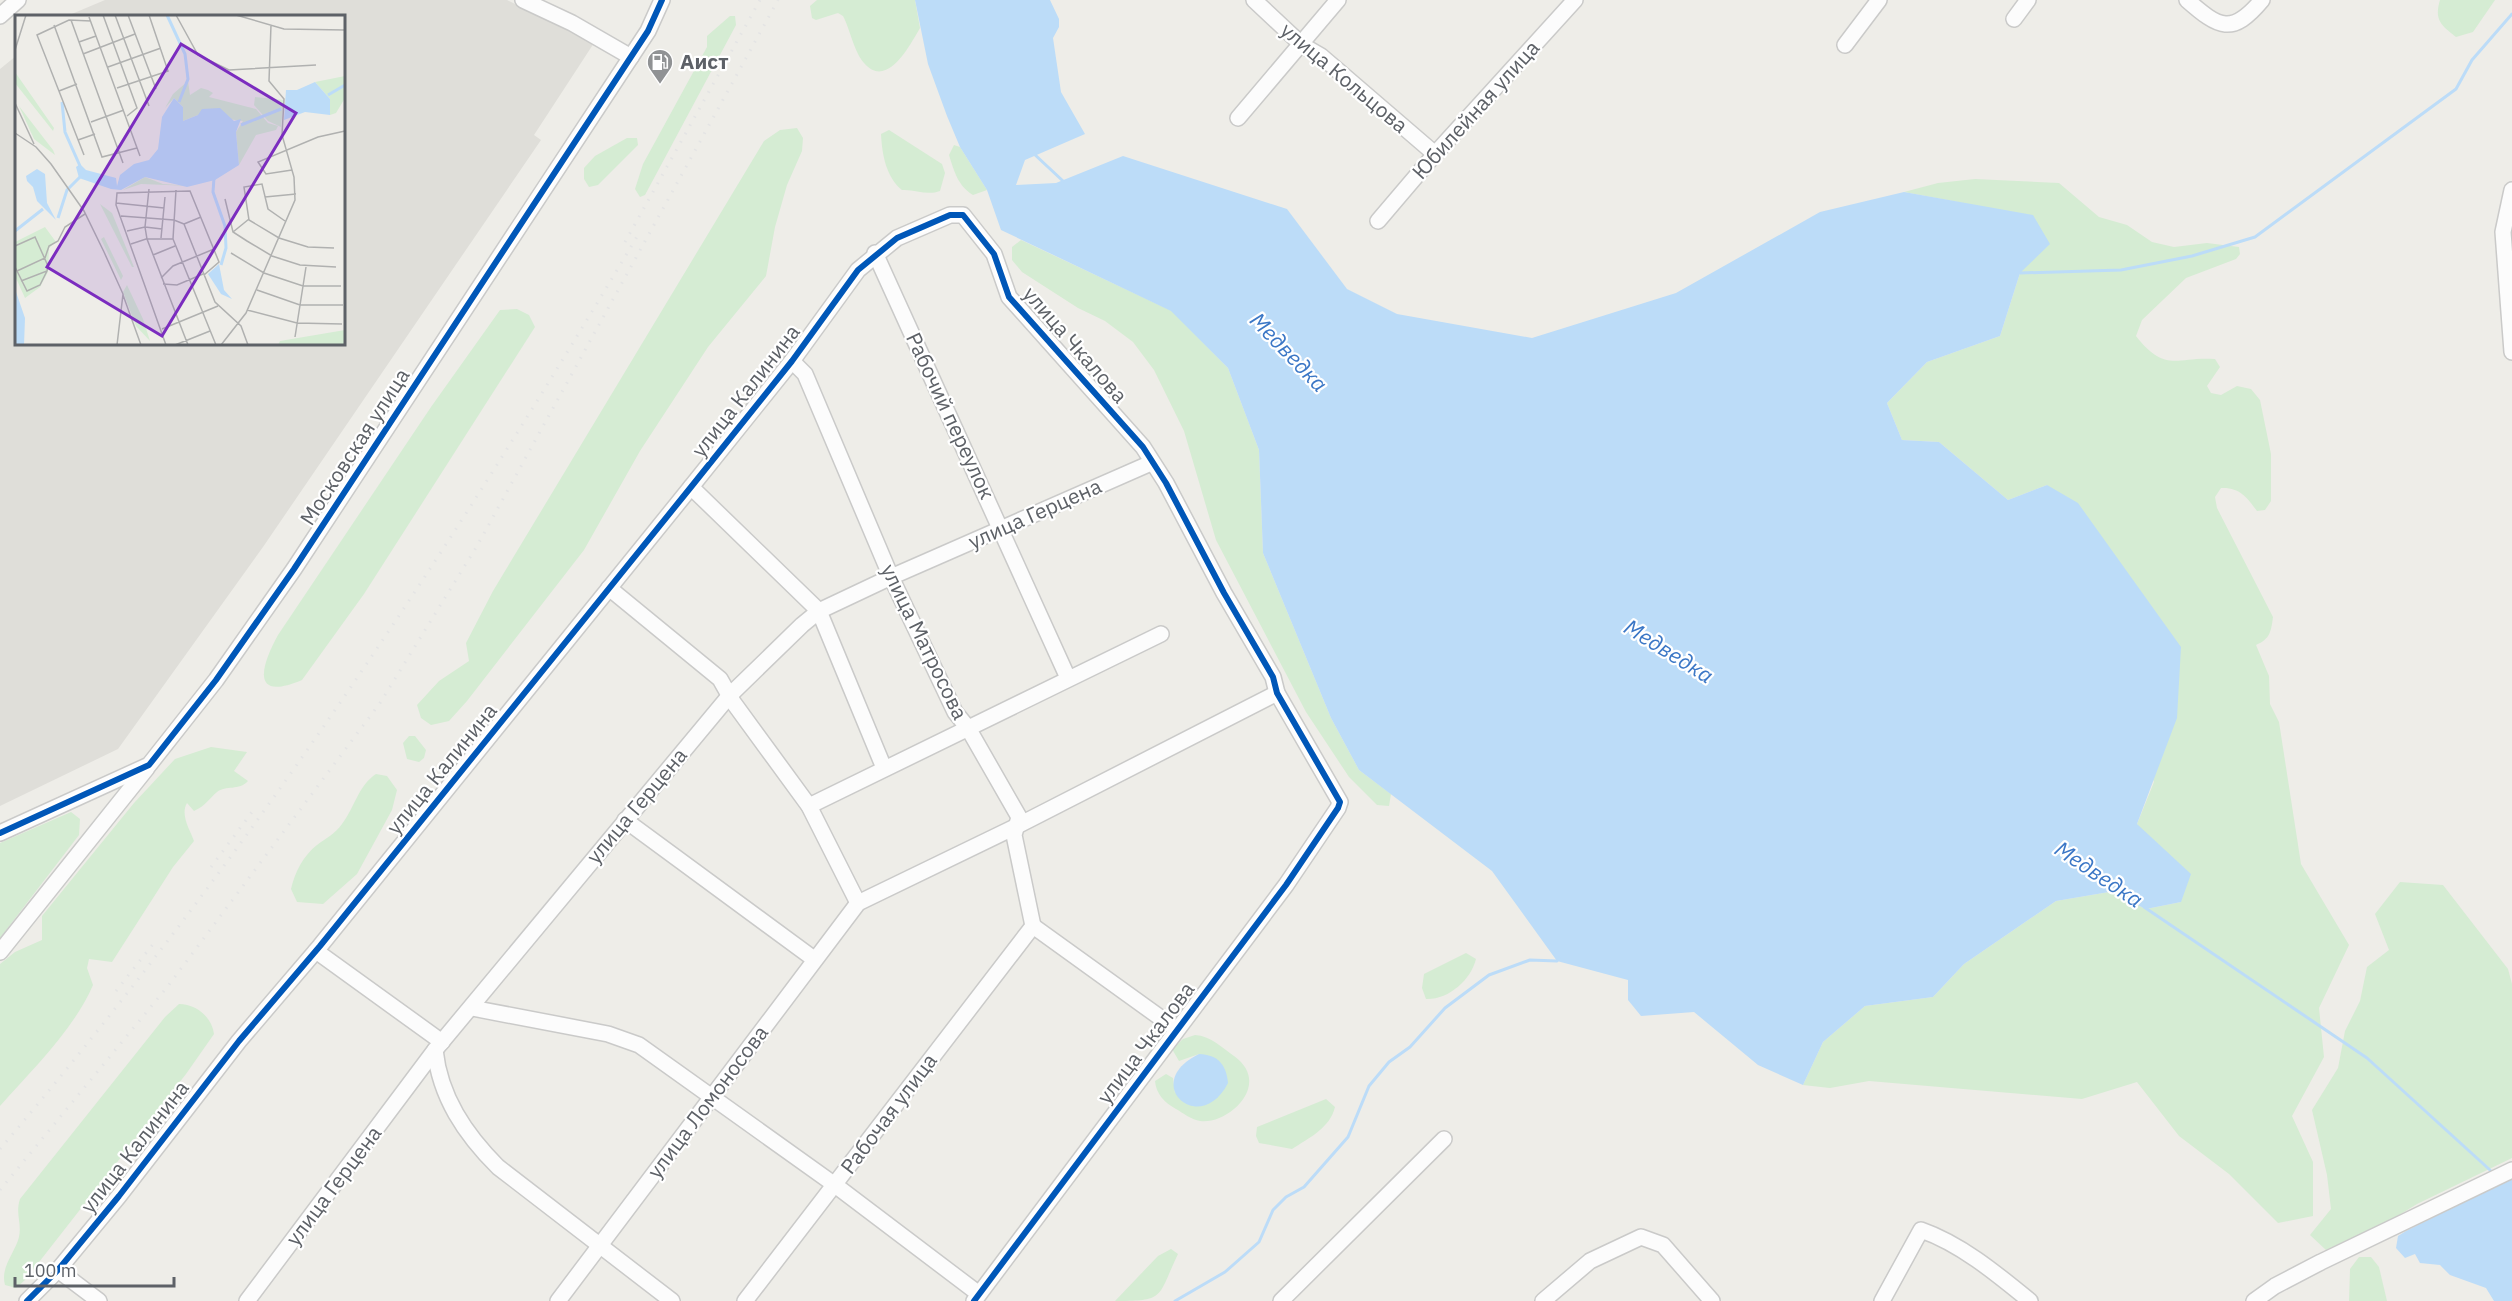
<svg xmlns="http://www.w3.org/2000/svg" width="2512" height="1301" viewBox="0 0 2512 1301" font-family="'IBM Plex Sans',sans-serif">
<rect width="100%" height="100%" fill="#eeede8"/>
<!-- industrial -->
<polygon fill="#dfded9" points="105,0 507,0 594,43 534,135 541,140 263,547 118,749 0,806 0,69 16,56 16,344 344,344 344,16 67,16"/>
<!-- green -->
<g fill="#d5ecd3">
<path d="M817 0H915L920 28C910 45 887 90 864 63 854 52 850 29 843 16L838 13 816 20 812 18 810 6Z"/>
<path d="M2440 0H2495L2473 32 2456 37C2441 25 2434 20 2440 0Z"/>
<polygon points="730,16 735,16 736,25 645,195 640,197 635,189 643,164 707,47 707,36"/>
<polygon points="797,128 803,138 802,151 787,185 775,227 766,276 708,347 640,451 584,550 467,701 449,721 431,725 421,718 417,705 439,681 469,661 466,643 493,591 764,141 780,130"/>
<path d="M889 130 942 164 945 173 940 191C927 196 915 189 902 190 886 177 882 154 881 134Z"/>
<polygon points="627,138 637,138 638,145 598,185 589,187 584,179 584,168 595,156"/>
<path d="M954 145 960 147 987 190 973 195C958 186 954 171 949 155Z"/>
<path d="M1975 179 2059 183 2099 217 2127 225 2152 242 2174 247 2207 243 2239 247 2240 254 2236 259 2186 278 2142 320 2136 336C2166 374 2176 356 2215 359L2220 367 2207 386 2211 393 2221 395 2237 386 2251 389 2260 400 2271 454V501L2265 510 2257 511C2247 497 2239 487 2221 488L2215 497 2217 508 2273 617C2271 632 2270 639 2256 645L2269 676 2270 704 2279 722 2301 864 2349 945 2319 1008 2324 1057 2292 1116 2313 1162V1216L2278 1223 2229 1174 2179 1136 2137 1082 2082 1099 1869 1081 1830 1088 1803 1085 1823 1042 1865 1006 1933 997 1964 964 2056 901 2109 892 2146 909 2181 902 2137 824 2154 782 2047 485 2008 500 1939 442 1902 440 1887 403 1927 362 2000 336 2020 273 1958 202 1904 192 1938 183Z"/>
<polygon points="1021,240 1172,311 1228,368 1259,450 1263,553 1331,718 1359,770 1391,794 1389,806 1377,805 1349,777 1306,712 1216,540 1184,431 1154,370 1133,342 1105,321 1078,308 1022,272 1012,260 1012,247"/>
<path d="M517 309 529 315 535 327 364 594 302 680C250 702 261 666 278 635L431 407 500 310Z"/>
<polygon points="409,736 415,736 426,750 424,758 419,762 407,759 403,743"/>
<path d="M211 747 247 752 234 771 248 781C239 791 226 785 217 792 209 799 205 806 194 811L187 803C180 815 190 830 194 841L173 867 112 962 89 959 87 968 93 985C75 1028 31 1071 0 1106V964L15 952 42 940V916L134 803 175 759Z"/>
<path d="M376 774 387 776 397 790 392 810 357 874 323 904 297 902 291 889C295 872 303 856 317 845 326 838 335 834 342 824 355 807 358 786 376 774Z"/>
<polygon points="71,812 80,819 79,835 0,938 0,843"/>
<polygon points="2400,882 2443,885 2508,969 2512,984 2512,1158 2417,1204 2391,1220 2326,1250 2310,1235 2331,1209 2327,1175 2312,1110 2338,1068 2345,1031 2360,1001 2367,967 2389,950 2375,914"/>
<path d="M1466 953 1476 959C1471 980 1448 1000 1426 999L1422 988 1424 974Z"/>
<path d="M179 1004C196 1004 212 1017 214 1034L186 1074 25 1280 16 1288 5 1285C0 1267 15 1253 19 1237 22 1222 15 1214 20 1199L165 1017Z"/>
<path d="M1195 1035C1211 1036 1221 1047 1234 1056 1273 1084 1228 1125 1200 1121 1192 1120 1183 1113 1176 1109 1165 1103 1156 1094 1155 1081L1166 1074 1173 1078 1175 1093 1199 1054 1179 1061 1172 1049 1183 1039Z"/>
<path d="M1326 1099 1335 1107C1330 1128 1309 1138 1292 1149L1259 1143 1256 1136 1257 1127Z"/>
<path d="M1171 1249 1178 1254C1157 1298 1166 1301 1115 1301L1158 1256Z"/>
<polygon points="2359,1257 2371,1257 2379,1267 2387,1301 2349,1301 2350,1269"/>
</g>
<!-- water -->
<g fill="#bcdcf8">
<polygon points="915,0 1050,0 1059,19 1059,27 1053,38 1061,92 1085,134 1025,160 1016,185 1056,183 1123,156 1287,209 1347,289 1397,314 1532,338 1676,293 1820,212 1904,192 2033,215 2050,244 2020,273 2000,336 1927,362 1887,403 1902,440 1939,442 2008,500 2047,485 2078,503 2181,647 2177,718 2137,824 2191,874 2181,902 2146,909 2109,892 2056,901 1964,964 1933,997 1865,1006 1823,1042 1803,1085 1758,1065 1694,1012 1641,1016 1628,1000 1628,980 1557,961 1492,871 1359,770 1331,718 1263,553 1259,450 1228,368 1171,311 1001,230 987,190 960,147 947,116 928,64"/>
<path d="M1199 1054C1218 1055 1226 1064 1228 1083 1200 1138 1139 1083 1199 1054Z"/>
<polygon points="2512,1178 2512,1301 2494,1301 2486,1288 2450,1275 2440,1265 2420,1263 2415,1254 2405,1258 2396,1248 2398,1236 2406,1231"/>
</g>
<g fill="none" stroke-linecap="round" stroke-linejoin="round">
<!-- stream -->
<g stroke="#bcdcf8" stroke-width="3">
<polyline points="1033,153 1063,181"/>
<polyline points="2020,273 2121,270 2192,256 2255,237 2456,89 2472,60 2512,14"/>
<polyline points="2144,907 2367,1058 2490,1170"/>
<polyline points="1175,1301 1225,1272 1259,1242 1273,1210 1286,1197 1304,1187 1348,1137 1369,1086 1389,1062 1410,1047 1445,1008 1489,975 1530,960 1557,961 1559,958"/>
</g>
<!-- minor casing -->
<g stroke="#cacac9" stroke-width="18">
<g id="minor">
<polyline points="523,0 572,23 631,57"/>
<polyline points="1254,0 1302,45 1321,56 1435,154"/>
<path d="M2187 0C2219 28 2232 36 2262 0"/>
<polyline points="0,16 18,0"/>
<polyline points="2014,19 2028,0"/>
<polyline points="1845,45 1879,0"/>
<polyline points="1238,118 1338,0"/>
<polyline points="2512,190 2503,232 2512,352"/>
<polyline points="1378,221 1435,154 1575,0"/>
<polyline points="875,253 1068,678"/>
<polyline points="792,361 805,374 891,577 955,712 968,728 1019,817 1014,835 1033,926"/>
<polyline points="691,487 819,611 884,768"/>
<polyline points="609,588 720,679 733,702 809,806 858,903"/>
<polyline points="809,806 1161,634"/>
<polyline points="625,820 814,959"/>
<polyline points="0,833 149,765 216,680 294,569 648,31 662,0"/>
<polyline points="1033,926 1176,1029"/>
<polyline points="316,951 442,1042"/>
<polyline points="0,952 147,768"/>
<polyline points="472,1008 608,1034 639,1045 835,1185 979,1294"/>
<path d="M435 1050C440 1097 465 1134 498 1167L672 1301"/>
<polyline points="58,1270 99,1301"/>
<polyline points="27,1301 58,1270 119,1196 239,1041 320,946 691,487 792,361 858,270 897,238 950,215 963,215 994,254 1009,297 1143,447 1166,483 1224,593 1273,677 1277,693 1340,802 1338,808 1286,885 974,1301"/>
<polyline points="247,1301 435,1050 730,695 802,625 819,611 891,577 1151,463"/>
<polyline points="558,1301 858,903 1017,826 1277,693"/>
<polyline points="745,1301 1033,926"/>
<polyline points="1281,1301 1444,1139"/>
<polyline points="1543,1301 1590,1261 1641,1237 1663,1245 1712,1301"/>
<path d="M1882 1301 1921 1230C1961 1244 1997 1274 2030 1301"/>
<polyline points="2254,1301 2275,1286 2321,1262 2512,1170"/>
</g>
</g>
<!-- minor -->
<use href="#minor" stroke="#fcfcfc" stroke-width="15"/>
<!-- rail -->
<g stroke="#e4e4e4" stroke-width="3" stroke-dasharray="1.5 8" stroke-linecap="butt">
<polyline points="625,242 760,0"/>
<polyline points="211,867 252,812"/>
<polyline points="116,991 157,939"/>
<path d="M0 1149C241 866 448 554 638 235"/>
<polyline points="0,1190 168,986 380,703 477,546 778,0"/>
</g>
<!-- cycleway casing -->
<g stroke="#fff" stroke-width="10">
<g id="cycleway">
<polyline points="0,833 149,765 216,680 294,569 648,31 662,0"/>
<polyline points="27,1301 58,1270 119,1196 239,1041 320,946 691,487 792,361 858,270 897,238 950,215 963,215 994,254 1009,297 1143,447 1166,483 1224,593 1273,677 1277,693 1340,802 1338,808 1286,885 974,1301"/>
</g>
</g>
<!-- cycleway -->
<use href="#cycleway" stroke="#0057b8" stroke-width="6"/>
</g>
<!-- icons -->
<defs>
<g id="fuel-pin" transform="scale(1.35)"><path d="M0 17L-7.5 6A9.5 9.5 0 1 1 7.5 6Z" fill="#909294" stroke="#fff"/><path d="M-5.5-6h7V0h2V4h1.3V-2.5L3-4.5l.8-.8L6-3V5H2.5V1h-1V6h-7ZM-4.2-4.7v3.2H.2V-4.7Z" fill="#fff"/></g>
</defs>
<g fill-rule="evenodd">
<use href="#fuel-pin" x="660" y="62"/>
</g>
<g text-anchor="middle" stroke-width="4.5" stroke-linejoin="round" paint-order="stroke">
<!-- poi labels -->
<g font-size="21" font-weight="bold" fill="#5d6167" stroke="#fff" text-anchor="start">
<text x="680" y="69">Аист</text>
</g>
<!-- street labels -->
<g font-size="21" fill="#5d6167" stroke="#fff">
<text transform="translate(1344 78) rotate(40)" y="7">улица Кольцова</text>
<text transform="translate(1476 110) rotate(-48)" y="7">Юбилейная улица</text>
<text transform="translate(1075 345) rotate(49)" y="7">улица Чкалова</text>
<text transform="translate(746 391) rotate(-52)" y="7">улица Калинина</text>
<text transform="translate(950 416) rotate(65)" y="7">Рабочий переулок</text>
<text transform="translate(355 447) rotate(-57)" y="7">Московская улица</text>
<text transform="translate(1035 514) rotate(-24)" y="7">улица Герцена</text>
<text transform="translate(924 642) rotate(64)" y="7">улица Матросова</text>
<text transform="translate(442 769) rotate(-51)" y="7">улица Калинина</text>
<text transform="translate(637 806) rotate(-50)" y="7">улица Герцена</text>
<text transform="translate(1146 1043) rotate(-53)" y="7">улица Чкалова</text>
<text transform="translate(708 1102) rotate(-53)" y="7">улица Ломоносова</text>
<text transform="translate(889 1114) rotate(-53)" y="7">Рабочая улица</text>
<text transform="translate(135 1147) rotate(-52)" y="7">улица Калинина</text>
<text transform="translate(334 1186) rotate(-53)" y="7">улица Герцена</text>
</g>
<!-- water labels -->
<g font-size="22" font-style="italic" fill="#3b77c6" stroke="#fff">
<text transform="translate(1289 352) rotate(46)" y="8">Медведка</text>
<text transform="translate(1669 651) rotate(32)" y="8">Медведка</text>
<text transform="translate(2099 874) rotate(34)" y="8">Медведка</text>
</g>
</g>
<!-- overview -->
<g transform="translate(15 15)">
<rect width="330" height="330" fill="#eeede8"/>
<path d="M0 57 39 113 38 116 0 68ZM330 61V83L321 98 315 100V84L300 67ZM173 66 175 80 186 73 193 75 198 78 194 82 241 94 253 108 263 111 261 115 241 120 224 150 221 117 228 106 183 100 168 106V92L159 83 150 93 158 79ZM240 82 269 85 266 112 253 106 239 90ZM4 91 38 135 40 140 19 124ZM130 162 148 169 177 171 126 169 108 175ZM85 189 97 198 119 252H117ZM30 212 41 227 34 233 33 257 25 272 10 283 0 261V227ZM89 222 108 261 106 265 86 224ZM112 270 128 304 135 326 121 311 108 277ZM330 315V330H263L265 326Z" fill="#d5ecd3"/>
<path d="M300 67 315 84V100L290 97 269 105 271 75H282ZM159 83 168 92V106L183 100 187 94 205 93 219 106 226 104 221 117 224 150 200 165 172 172 130 162 106 175 96 174 64 163 61 152 65 149 71 155 101 163 102 171 105 160 119 149 134 145 143 134 147 102ZM22 154 30 159 32 188 41 205 22 186 18 172 12 166 11 161ZM204 249 209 275 217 284 206 279 193 259ZM0 274 10 303 9 330H0Z" fill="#bcdcf8"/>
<path fill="none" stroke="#bcdcf8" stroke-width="3" d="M152 0 170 39 173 64 164 87M313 80 330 70M47 87 50 117 65 151M226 110 266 94M199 163 198 177 210 211 211 233 206 250M43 203 52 175 65 162M0 216 28 194"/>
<path fill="none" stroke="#b0b1b0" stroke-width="1.5" d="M11 0H90M88 0 122 93 112 101M100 0 134 91M113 0 141 74M161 0 183 40 214 55 301 50M221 0 269 14 330 15M74 2 125 141M56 5 108 148M39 10 87 142 122 133M64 27 81 21M0 35 11 0M68 39 120 19M93 52 146 33M102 73 153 56 134 0M44 76 62 69M0 88 19 129M76 107 109 95M0 118 21 132 36 149 69 196 89 237 108 279 102 330M63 125 80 119M69 140 22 20 54 5 76 6M277 155 251 159 243 147 303 122 330 116M134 174 130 212 132 224 173 330M161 175 158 224 201 330M250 182 281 179M210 184 218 217 232 226 257 241 285 250 321 252M101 188 149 193M106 201 159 205 169 209M270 206 253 194 247 169 229 172 234 205 264 223 293 232 319 233M169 209 200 287 226 311 233 330M169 209 186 202M112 216 130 212 147 214M218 217 234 204M146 223 150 182M116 229 131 224H158M0 231 20 222 33 251 32 256 6 266M216 238 249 258 288 271H326M138 240 160 231M0 252 12 276 25 270 32 256M2 256 30 243 34 231 43 226 50 212 70 199M146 263 158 251 199 234M148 269 162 270 188 259M242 275 285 290H328M108 280 126 330M232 295 282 308 327 309M147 314 203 291M280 322 291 252M151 330 101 190 102 178 175 176 204 247 189 260M160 330 195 316M206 330 231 298 280 185 279 162 267 120 269 84 254 66 256 10"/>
<path fill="#7b2cbf" fill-opacity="0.15" stroke="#7b2cbf" stroke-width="3" d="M166 29 281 98 147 321 32 252Z"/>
<rect width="330" height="330" fill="none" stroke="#5d6167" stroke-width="3"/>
</g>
<!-- scale -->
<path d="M15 1277v9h159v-9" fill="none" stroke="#5d6167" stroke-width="3"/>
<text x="24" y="1277" font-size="18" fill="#5d6167" stroke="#ffffff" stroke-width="4.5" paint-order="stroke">100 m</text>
</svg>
